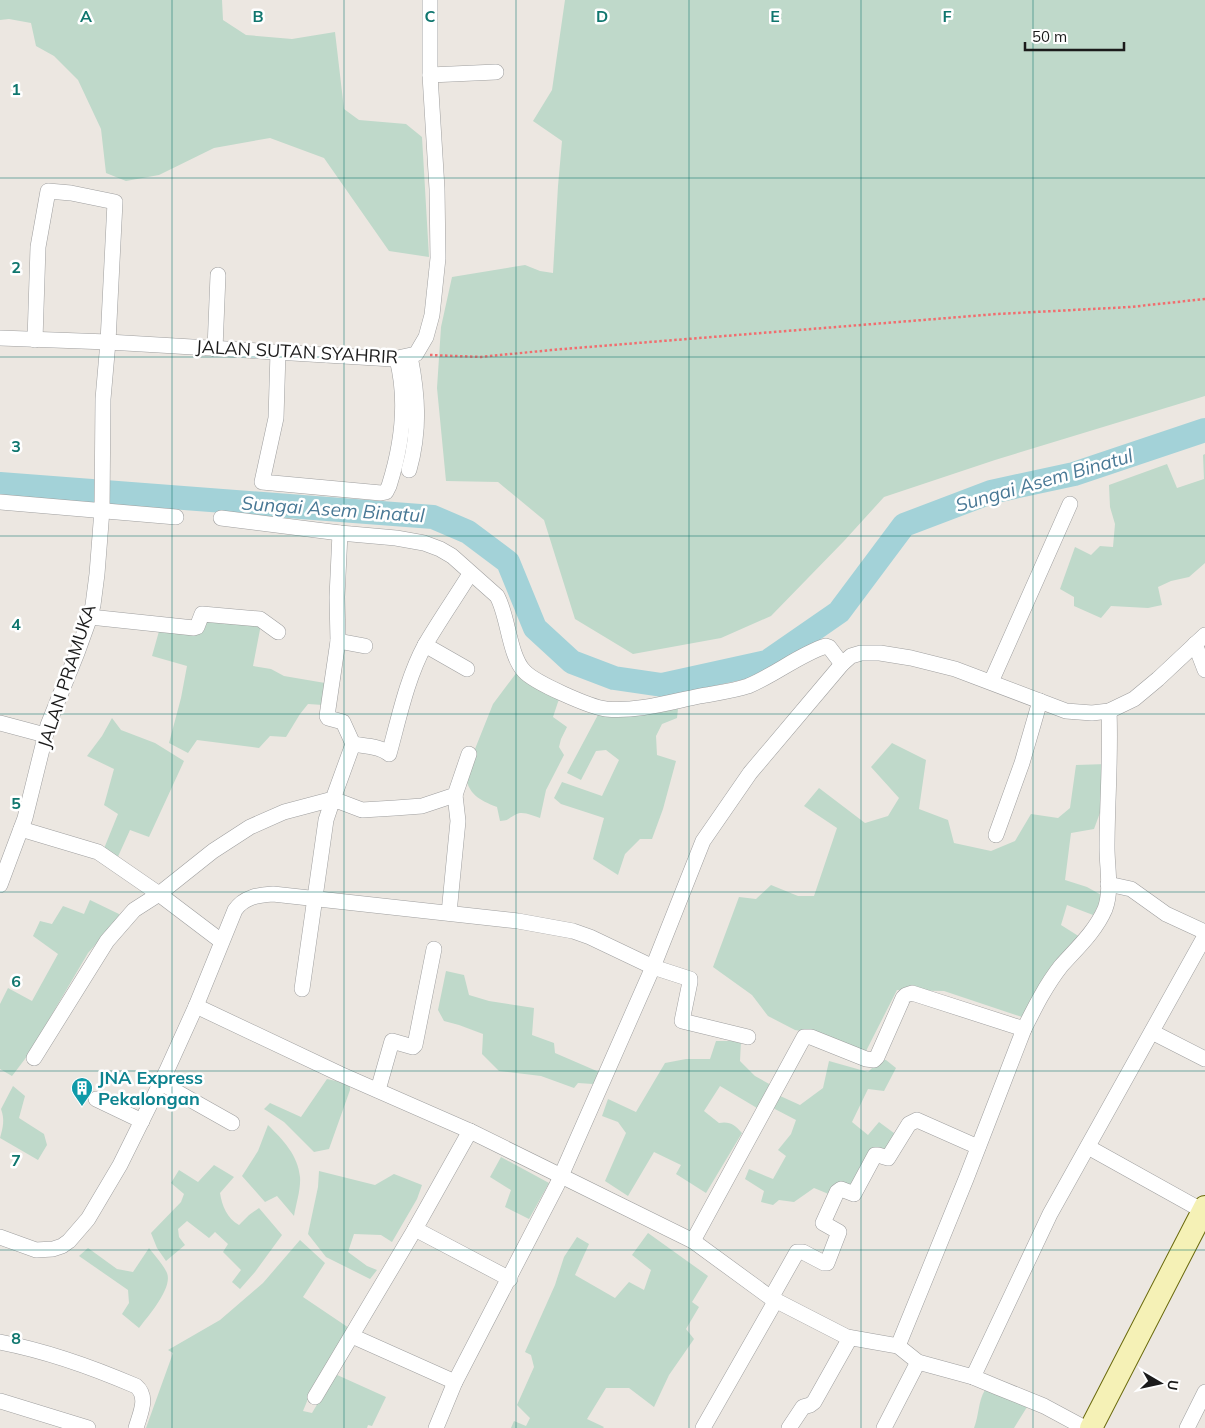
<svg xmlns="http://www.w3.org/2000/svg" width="1205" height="1428" viewBox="0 0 1205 1428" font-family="Mulish,sans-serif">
<rect width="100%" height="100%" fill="#ece7e1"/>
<!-- wetland -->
<g fill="#bfd9ca">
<polygon points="0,0 222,0 223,20 246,35 292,39 335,32 344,109 359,120 406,124 422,137 429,257 389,251 324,158 270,138 214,148 159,175 126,181 106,173 101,129 78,80 54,56 36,46 31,23 9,19 0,20"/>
<polygon points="565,0 1205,0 1205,396 995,460 884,497 844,541 771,616 721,638 633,654 575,619 544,520 498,482 446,481 437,388 441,327 452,277 525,265 540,271 553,273 558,186 562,141 533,121 552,90"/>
<polygon points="1205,454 1205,563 1189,577 1171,581 1158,587 1162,605 1148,608 1111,606 1101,618 1074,606 1074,597 1060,589 1075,547 1091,555 1100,546 1113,547 1115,524 1110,507 1109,485 1167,464 1177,488 1204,479 1203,455"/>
<polygon points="263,614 253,666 271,669 284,676 325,683 323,705 308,704 300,714 286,737 270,736 259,748 197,740 188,753 169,743 181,698 187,666 152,656 163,617 193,623"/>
<path d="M517 672 559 699 553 717 567 727 561 739 559 747 564 755 546 790 540 818C533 816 522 810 515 815 507 819 510 820 500 821L497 807C479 800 468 794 465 774L493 704Z"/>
<polygon points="678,709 677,718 662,724 656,736 657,755 676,761 663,809 652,839 640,839 625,854 618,875 593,859 604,818 561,804 554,798 562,782 602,796 619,760 606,750 596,751 581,780 567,773 600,711 637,713"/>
<polygon points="112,718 121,730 155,743 184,761 149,837 130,830 116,861 103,851 118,814 104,805 114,769 87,756 102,736"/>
<polygon points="892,743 926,760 919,809 948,820 954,843 991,851 1015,841 1031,814 1058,818 1070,808 1076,765 1107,764 1101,810 1094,829 1071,833 1065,880 1087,887 1103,896 1093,915 1067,905 1061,925 1080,937 1022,1017 944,991 897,990 865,1053 813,1033 795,1030 768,1016 752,995 713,967 739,897 756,899 771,885 798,896 814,896 837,828 804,806 819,788 865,823 888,816 899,798 871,767"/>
<polygon points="90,900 119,914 119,918 88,953 28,1055 12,1076 0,1069 0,1004 8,988 32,1001 58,954 33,936 40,921 52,924 63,906 84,914"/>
<polygon points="446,971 464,975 469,995 489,1001 534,1008 532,1035 554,1043 555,1053 599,1072 593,1084 578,1083 574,1088 541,1076 499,1071 482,1054 483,1034 459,1025 444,1021 438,1010"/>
<path d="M716 1041H741L740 1061 755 1076 771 1085 757 1108 720 1086 704 1111 719 1123C730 1121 735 1125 742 1133L706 1193 676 1174 681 1165 654 1152 628 1196 605 1181 626 1133 618 1122 602 1116 608 1099 636 1112 665 1063 686 1059H710Z"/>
<polygon points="880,1060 886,1060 896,1068 884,1091 868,1089 852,1122 868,1135 879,1122 898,1136 852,1188 831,1195 814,1188 794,1202 779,1200 773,1205 761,1202 764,1191 745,1179 749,1169 773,1179 786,1156 778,1150 791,1134 796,1120 771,1107 778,1095 800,1105 823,1088 829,1061 868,1072"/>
<polygon points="327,1079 350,1084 350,1090 329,1149 314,1152 284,1122 264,1109 270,1103 301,1117"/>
<path d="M13 1086 25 1096 19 1118 44 1134 47 1145 38 1160 0 1138C3 1127 5 1120 1 1109Z"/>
<path d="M268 1125C283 1140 298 1155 300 1177 301 1189 296 1204 294 1216L277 1196 265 1202 242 1176 258 1151Z"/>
<polygon points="501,1157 549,1183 529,1219 505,1207 511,1190 490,1177"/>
<path d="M214 1165 234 1177 220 1193C222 1206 227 1218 239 1225L249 1215 259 1208 282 1235 255 1272 240 1289 232 1282 241 1270 223 1252 228 1244 215 1232 209 1238 187 1221 178 1229 179 1237 185 1245 166 1261 157 1248 151 1233 181 1202 184 1194 171 1183 179 1170 198 1182Z"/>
<polygon points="319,1171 375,1185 394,1174 422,1185 417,1199 392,1242 381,1235 354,1234 348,1252 367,1266 377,1270 370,1279 326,1257 308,1234 318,1187"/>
<polygon points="648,1233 708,1276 692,1302 699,1307 686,1329 694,1339 669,1375 654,1407 629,1388 606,1388 587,1419 604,1427 603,1428 511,1428 514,1421 526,1426 530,1418 517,1405 534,1367 531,1355 525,1352 555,1285 564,1257 577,1237 589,1244 575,1275 615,1298 629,1282 644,1290 651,1270 632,1255"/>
<polygon points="300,1240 325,1263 303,1297 349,1328 310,1394 303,1411 312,1413 335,1374 386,1397 372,1426 368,1425 367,1428 146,1428 173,1353 168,1350 220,1320 263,1283"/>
<path d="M88 1248 117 1269 133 1272 149 1248C155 1256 163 1264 167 1273 173 1288 148 1316 139 1328L122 1314 129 1303 128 1290 79 1256Z"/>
<path d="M985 1390 1027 1407 1014 1428H974C979 1416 978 1401 985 1390Z"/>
</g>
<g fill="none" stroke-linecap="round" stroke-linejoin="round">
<!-- river -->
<polyline stroke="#a3d2d8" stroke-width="24" points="0,484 433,517 468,532 508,562 535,628 572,662 614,678 662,685 767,662 839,612 904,525 991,492 1074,474 1205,430"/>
<!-- street casing -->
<g stroke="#9f9f9f" stroke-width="16">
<g id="street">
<polyline points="430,75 496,72"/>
<polyline points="0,338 108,342 393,359 416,354 426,337 432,315 438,258 437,189 430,75 430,0"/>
<polyline points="215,349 218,275"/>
<path d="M278 352 276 418 262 482 381 493 386 492 389 486C402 445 408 402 397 359"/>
<path d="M409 470C420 431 418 396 410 356"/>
<polyline points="0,502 176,517"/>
<path d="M221 518 340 533 396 538 424 543 440 549 452 556 497 596C508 615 509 655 524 671 535 683 590 707 606 709 637 712 670 702 700 696 716 693 733 691 748 686 775 675 800 654 826 646L829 647 842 664"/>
<polyline points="90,617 194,628 197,627 202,614 260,619 278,632"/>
<polyline points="338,641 365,646"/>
<polyline points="1195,644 1205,670"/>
<polyline points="425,645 467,669"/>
<polyline points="991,682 1070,504"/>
<polyline points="0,723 45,735"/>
<path d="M353 744C364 746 381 746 389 754 399 718 407 678 425 645 439 621 455 598 470 574"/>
<polyline points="21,829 98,852 159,894 221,941"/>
<polyline points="996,835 1022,763 1040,701"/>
<polyline points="1108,884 1131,889 1166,914 1205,932"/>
<polyline points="0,885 25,818 48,725 77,653 90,617 93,605 97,574 102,510 103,399 108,342 115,202 71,193 48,191 38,247 35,340"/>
<polyline points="449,913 458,821 455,795"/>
<polyline points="302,989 326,820 333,799 362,810 395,808 422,806 455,795 469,754"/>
<polyline points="196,1006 340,1074 470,1131 693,1241 771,1298 847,1337 898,1346 918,1362 973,1377 997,1387 1044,1406 1085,1428"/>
<path d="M1024 1029C1035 1007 1046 985 1061 966 1077 948 1095 932 1105 909 1112 890 1107 868 1107 848 1107 802 1111 757 1109 711"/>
<polyline points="1152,1032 1205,1059"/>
<polyline points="34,1058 107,941 134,910 159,894 213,851 250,827 284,812 333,799 353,744 343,722 328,718 327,716 338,641 337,597 340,533"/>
<polyline points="161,1083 232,1123"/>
<polyline points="378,1090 392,1041 413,1047 415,1045 434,949"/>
<polyline points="96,1099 142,1121"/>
<polyline points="1088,1147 1203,1211"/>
<polyline points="415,1229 510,1279"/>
<path d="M0 1237 36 1250 53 1249 62 1246 69 1241 88 1219 120 1165 167 1070 196 1006 235 910C244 897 258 895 273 894L518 921 573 931 590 937 653 967 690 979V982L682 1021 748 1037"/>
<polyline points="693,1241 804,1037 811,1037 866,1059 874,1060 877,1057 903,998 906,995 912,993 1024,1029 966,1179 898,1346"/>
<polyline points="771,1298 797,1252 803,1252 824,1263 827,1263 839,1232 823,1223 837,1192 841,1189 854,1194 875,1155 878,1155 888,1158 909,1124 917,1120 978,1147"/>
<polyline points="352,1336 455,1382"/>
<path d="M0 1342C47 1351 92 1367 136 1386 149 1397 140 1414 136 1428"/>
<polyline points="973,1377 1050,1214 1205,936"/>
<polyline points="315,1397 415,1229 470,1131"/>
<polyline points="0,1401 88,1428"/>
<polyline points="436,1428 455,1382 557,1185 653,967 703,841 750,773 842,664 851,656 861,653 880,653 911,658 955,669 1066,711 1092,713 1109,711 1134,699 1158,679 1205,635"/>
<polyline points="703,1428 776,1300"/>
<polyline points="789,1428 803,1407 810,1405 814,1402 850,1338"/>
<polyline points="884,1428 918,1362"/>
<polyline points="1187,1428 1205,1392"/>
</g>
</g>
<!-- secondary casing -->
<g stroke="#69690b" stroke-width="24">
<polyline id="secondary" points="1091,1428 1205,1207"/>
</g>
<!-- path -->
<polyline stroke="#f16d6e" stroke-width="2.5" stroke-dasharray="2.5 2.5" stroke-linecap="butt" points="430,355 481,357 551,350 997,314 1130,307 1205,299"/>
<!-- street -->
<use href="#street" stroke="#fff" stroke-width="15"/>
<!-- secondary -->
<use href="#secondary" stroke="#f5f1b6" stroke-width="22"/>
</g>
<!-- grid -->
<path fill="none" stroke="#0f766e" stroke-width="1" stroke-opacity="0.55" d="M172 0V1428M344 0V1428M516 0V1428M689 0V1428M861 0V1428M1033 0V1428M0 178H1205M0 357H1205M0 536H1205M0 714H1205M0 892H1205M0 1071H1205M0 1250H1205"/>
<!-- icons -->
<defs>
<g id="building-pin" transform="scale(1.125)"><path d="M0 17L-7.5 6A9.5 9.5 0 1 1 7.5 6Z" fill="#0f9aa8" stroke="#fff"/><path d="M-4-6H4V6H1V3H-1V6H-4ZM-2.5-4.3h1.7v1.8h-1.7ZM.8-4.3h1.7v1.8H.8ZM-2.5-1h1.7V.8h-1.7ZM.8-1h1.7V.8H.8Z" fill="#fff"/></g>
</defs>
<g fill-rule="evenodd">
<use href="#building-pin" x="82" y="1088"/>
</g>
<g text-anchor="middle" stroke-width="5" stroke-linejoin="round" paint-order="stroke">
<!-- street labels -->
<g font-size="18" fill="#1b1b1b" stroke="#fff">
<text transform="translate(297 352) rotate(3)" y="6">JALAN SUTAN SYAHRIR</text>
<text transform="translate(67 676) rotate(-72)" y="6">JALAN PRAMUKA</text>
</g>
<!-- culture labels -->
<g font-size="18" font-weight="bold" fill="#0d838f" stroke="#fff" text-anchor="start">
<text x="98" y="1084">JNA Express<tspan x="98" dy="21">Pekalongan</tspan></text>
</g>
<!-- water labels -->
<g font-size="19" font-style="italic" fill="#487895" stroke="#fff">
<text transform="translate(1044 480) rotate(-16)" y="7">Sungai Asem Binatul</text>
<text transform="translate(333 509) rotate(4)" y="7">Sungai Asem Binatul</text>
</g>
</g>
<g font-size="16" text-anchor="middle" font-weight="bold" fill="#0f766e" stroke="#fff" stroke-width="5" stroke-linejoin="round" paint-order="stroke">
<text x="86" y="22">A</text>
<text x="258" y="22">B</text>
<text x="430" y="22">C</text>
<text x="602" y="22">D</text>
<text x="775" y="22">E</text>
<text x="947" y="22">F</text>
<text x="16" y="95">1</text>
<text x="16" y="273">2</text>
<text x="16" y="452">3</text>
<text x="16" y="630">4</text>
<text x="16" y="809">5</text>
<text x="16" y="987">6</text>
<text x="16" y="1166">7</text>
<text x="16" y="1344">8</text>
</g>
<!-- north arrow -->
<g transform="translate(1160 1383) rotate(99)" stroke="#ffffff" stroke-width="4" paint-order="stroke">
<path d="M0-4L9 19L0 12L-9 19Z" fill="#1b1b1b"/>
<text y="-8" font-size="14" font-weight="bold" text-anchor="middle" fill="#1b1b1b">U</text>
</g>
<!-- scale -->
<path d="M1025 42v8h99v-8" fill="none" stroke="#1b1b1b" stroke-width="2.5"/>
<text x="1032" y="42" font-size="15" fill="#1b1b1b" stroke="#ffffff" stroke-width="4" paint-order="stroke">50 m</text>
</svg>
